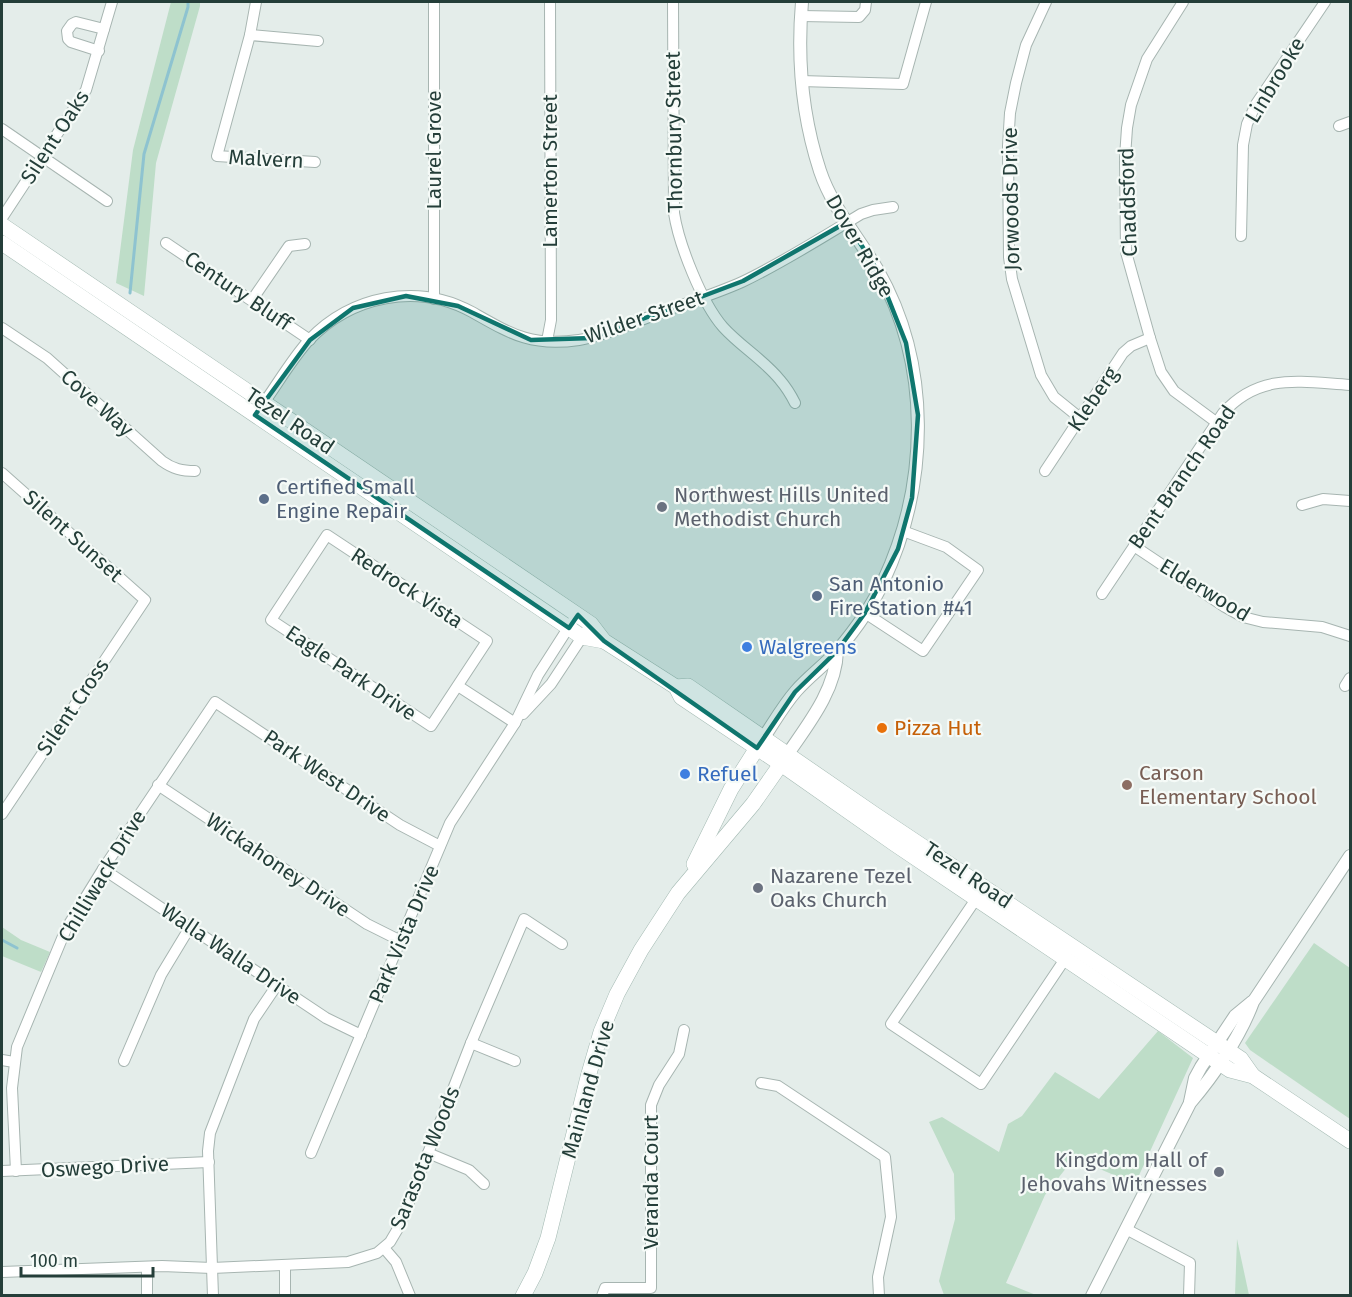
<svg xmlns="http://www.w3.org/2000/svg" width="1352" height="1297" viewBox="0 0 1352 1297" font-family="'Fira Sans',sans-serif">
<rect width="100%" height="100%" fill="#e4edea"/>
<!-- green -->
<g fill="#beddc8">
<polygon points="171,2 200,2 200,6 156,163 144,296 116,283 133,150"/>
<polygon points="2,927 21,940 50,952 41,972 2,956"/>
<polygon points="1314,943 1350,968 1350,1119 1250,1050 1245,1043"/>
<polygon points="1158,1031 1193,1058 1135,1184 1074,1158 1045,1195 1006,1283 1036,1295 944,1295 939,1281 955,1219 954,1174 929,1122 942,1117 999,1152 1008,1124 1022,1116 1055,1072 1099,1099"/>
<polygon points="1237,1239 1249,1295 1235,1295"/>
</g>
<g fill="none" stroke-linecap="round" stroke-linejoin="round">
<!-- stream -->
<g stroke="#8ec3d0" stroke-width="3">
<polyline points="130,293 144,154 188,7 188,2"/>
<polyline points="2,940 17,948"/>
</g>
<!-- minor casing -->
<g stroke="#a7b5b1" stroke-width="12">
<g id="minor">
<polyline points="256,2 250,35 217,156 315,162"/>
<path d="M673 2 674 213C679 245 702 303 723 327 740 346 764 360 780 380 786 387 791 395 795 403"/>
<polyline points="1046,2 1026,45 1016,83 1010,113 1008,146 1009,257 1012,279 1041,375 1054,397 1080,418"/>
<polyline points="1183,2 1147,59 1131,105 1127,128 1125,157 1126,252 1150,338 1161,372 1174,391 1216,422"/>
<polyline points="801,16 859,17 865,10 866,2"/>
<polyline points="250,35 318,41"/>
<polyline points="99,51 71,42 68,39 67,31 72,24 76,22 104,29"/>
<polyline points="801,81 903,84 926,2"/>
<polyline points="1339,126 1350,122"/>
<polyline points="2,129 107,201"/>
<polyline points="2,218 86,90 112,2"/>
<polyline points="1241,236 1243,145 1247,124 1256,104 1325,2"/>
<polyline points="166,243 310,340"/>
<polyline points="434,299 434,2"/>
<polyline points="252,300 289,246 305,244"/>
<path d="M2 328 47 358 162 461C173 469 182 471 195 471"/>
<polyline points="547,341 551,320 550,2"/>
<path d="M261 407C277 385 291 360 309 340 351 296 417 282 472 312 511 334 531 347 579 340 604 336 629 324 652 316 682 304 713 295 742 282 782 263 823 237 861 214L873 210 893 207"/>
<polyline points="1045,471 1123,353 1131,346 1150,338"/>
<polyline points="2,473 145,600 2,814"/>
<polyline points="1302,505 1323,499 1350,501"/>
<polygon points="327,535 487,641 431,726 271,620"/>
<polyline points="1134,546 1225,607 1243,617 1263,622 1322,627 1350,636"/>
<path d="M1102 594 1223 413C1260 372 1301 382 1350 385"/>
<polyline points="865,613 923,651 978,570 946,547 903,531"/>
<polyline points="458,686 515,723"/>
<polyline points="1345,686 1350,678"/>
<polyline points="523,714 551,684 586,631"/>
<polyline points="158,785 367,924 401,941"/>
<polyline points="103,869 326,1018 361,1035"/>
<polyline points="976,899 891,1024 981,1084 1065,959"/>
<polyline points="471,1043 515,1061"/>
<polyline points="2,1060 14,1062"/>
<polyline points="124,1061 161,975 190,927"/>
<polyline points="761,1083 778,1086 885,1157 891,1217 878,1277 879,1296"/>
<polyline points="311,1153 450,823 515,723 538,675 572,622"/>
<polyline points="428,1153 469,1170 484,1184"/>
<polyline points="2,1171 209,1162"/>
<polyline points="16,1171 12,1088 17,1047 66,929 103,869 215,702 400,825 440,846"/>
<polyline points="1126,1229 1190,1263 1189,1296"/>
<polyline points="384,1248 396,1262 410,1296"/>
<polyline points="285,1265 285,1296"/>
<polyline points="147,1267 147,1296"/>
<polyline points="2,1272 162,1266 212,1268 348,1262 377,1253 390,1242 400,1225 471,1043 524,919 562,944"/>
<polyline points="213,1296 208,1151 210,1133 254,1019 277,985"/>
<polyline points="602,1296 605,1288 651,1288 651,1105 659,1085 679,1054 684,1030"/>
</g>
</g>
<!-- tertiary casing -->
<g stroke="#a7b5b1" stroke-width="14">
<g id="tertiary">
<path d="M760 743C772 726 782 707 796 691 809 676 825 665 838 650 855 630 872 606 883 582 929 484 932 365 877 269 858 237 832 207 820 171 802 116 797 60 802 2"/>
<path d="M783 761C805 728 836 692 837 651"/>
<polyline points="1190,1102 1195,1078 1201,1067 1235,1016 1252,1002"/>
<path d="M1092 1296 1190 1103C1214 1075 1240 1037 1253 1002L1350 856"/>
</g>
</g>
<!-- secondary casing -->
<g stroke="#a3b9b2" stroke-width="16">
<g id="secondary">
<polyline points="2,225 591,624 604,641 676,687 681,697 781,764 895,844 1230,1070 1253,1076 1350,1141"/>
<polyline points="2,243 569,628 582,637 604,641"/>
<polyline points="676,687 688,686 874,814 1241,1059 1253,1076"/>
<polyline points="694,864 731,789 757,748"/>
<polyline points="523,1296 535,1273 548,1238 588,1077 601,1032 617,994 641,950 678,893 753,804 781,764"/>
</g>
</g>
<!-- minor -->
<use href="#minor" stroke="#fff" stroke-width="10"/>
<!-- tertiary -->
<use href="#tertiary" stroke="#fff" stroke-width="12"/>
<!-- secondary -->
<use href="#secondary" stroke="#fff" stroke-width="15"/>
</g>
<!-- marked area -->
<path fill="#0f766e" fill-opacity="0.2" stroke="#0f766e" stroke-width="4.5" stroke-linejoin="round" d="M847 222 877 270 906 343 918 415 912 498 898 549 865 613 837 651 795 692 757 748 604 641 578 615 569 628 255 415 310 340 353 308 406 296 458 306 531 340 592 338 743 281Z"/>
<!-- markers -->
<g fill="#5c6f8a" stroke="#f5faf7" stroke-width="2">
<circle cx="264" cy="499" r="6"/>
<circle cx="817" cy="596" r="6"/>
</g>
<g fill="#6b7280" stroke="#f5faf7" stroke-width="2">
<circle cx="662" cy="507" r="6"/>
<circle cx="758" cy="888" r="6"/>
<circle cx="1219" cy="1172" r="6"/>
</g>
<g fill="#3f7fe0" stroke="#f5faf7" stroke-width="2">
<circle cx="747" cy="647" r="6"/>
<circle cx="685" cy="774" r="6"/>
</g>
<circle fill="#e8710a" stroke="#f5faf7" stroke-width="2" cx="882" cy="728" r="6"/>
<circle fill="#8d6e63" stroke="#f5faf7" stroke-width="2" cx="1127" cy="785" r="6"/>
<g text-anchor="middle" stroke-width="4.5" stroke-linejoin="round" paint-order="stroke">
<!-- street labels -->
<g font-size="21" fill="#243e39" stroke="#f5faf7">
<text transform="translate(1275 80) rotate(-59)" y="7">Linbrooke</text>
<text transform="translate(674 132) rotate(-91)" y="7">Thornbury Street</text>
<text transform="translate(55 137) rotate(-57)" y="7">Silent Oaks</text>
<text transform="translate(434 150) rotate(-90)" y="7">Laurel Grove</text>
<text transform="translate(266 159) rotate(3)" y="7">Malvern</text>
<text transform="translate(550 171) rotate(-90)" y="7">Lamerton Street</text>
<text transform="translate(1011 199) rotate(-91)" y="7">Jorwoods Drive</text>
<text transform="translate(1128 202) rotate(-92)" y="7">Chaddsford</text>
<text transform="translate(860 246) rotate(60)" y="7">Dover Ridge</text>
<text transform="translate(238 291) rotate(34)" y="7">Century Bluff</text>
<text transform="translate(644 317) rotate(-19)" y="7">Wilder Street</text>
<text transform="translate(1093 399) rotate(-56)" y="7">Kleberg</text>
<text transform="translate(97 403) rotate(42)" y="7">Cove Way</text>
<text transform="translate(290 421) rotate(34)" y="7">Tezel Road</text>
<text transform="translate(1182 477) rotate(-55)" y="7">Bent Branch Road</text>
<text transform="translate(73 536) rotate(42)" y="7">Silent Sunset</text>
<text transform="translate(407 588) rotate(33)" y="7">Redrock Vista</text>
<text transform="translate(1205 590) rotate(31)" y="7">Elderwood</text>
<text transform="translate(351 673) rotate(34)" y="7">Eagle Park Drive</text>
<text transform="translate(73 707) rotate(-56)" y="7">Silent Cross</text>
<text transform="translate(327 776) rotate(34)" y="7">Park West Drive</text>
<text transform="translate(278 865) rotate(34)" y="7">Wickahoney Drive</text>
<text transform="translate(968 875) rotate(34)" y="7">Tezel Road</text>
<text transform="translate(102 876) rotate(-59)" y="7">Chilliwack Drive</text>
<text transform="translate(404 934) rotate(-67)" y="7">Park Vista Drive</text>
<text transform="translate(231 954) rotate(34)" y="7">Walla Walla Drive</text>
<text transform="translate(588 1089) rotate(-74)" y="7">Mainland Drive</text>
<text transform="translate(425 1158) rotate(-68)" y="7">Sarasota Woods</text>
<text transform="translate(105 1167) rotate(-3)" y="7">Oswego Drive</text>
<text transform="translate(651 1182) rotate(-90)" y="7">Veranda Court</text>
</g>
<!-- service labels -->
<g font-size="21" fill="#4e5e75" stroke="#f5faf7" text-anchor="start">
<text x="276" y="494">Certified Small<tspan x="276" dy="24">Engine Repair</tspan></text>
<text x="829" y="591">San Antonio<tspan x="829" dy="24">Fire Station #41</tspan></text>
</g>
<!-- worship labels -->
<g font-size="21" fill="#5b616d" stroke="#f5faf7" text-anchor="start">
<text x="674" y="502">Northwest Hills United<tspan x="674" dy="24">Methodist Church</tspan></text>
<text x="770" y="883">Nazarene Tezel<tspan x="770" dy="24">Oaks Church</tspan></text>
<text x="1207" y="1167" text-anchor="end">Kingdom Hall of<tspan x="1207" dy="24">Jehovahs Witnesses</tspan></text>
</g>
<!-- shop labels -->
<g font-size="21" fill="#366cbe" stroke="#f5faf7" text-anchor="start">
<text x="759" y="654">Walgreens</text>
<text x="697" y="781">Refuel</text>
</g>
<!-- food labels -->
<g font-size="21" fill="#c56008" stroke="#f5faf7" text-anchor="start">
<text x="894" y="735">Pizza Hut</text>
</g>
<!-- education labels -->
<g font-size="21" fill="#785e54" stroke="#f5faf7" text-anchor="start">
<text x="1139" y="780">Carson<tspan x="1139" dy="24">Elementary School</tspan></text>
</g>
</g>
<!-- border -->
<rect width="1352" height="1297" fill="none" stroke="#243e39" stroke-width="6"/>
<!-- scale -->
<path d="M21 1267v9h132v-9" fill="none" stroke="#243e39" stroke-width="3"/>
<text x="30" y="1267" font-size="18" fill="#243e39" stroke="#f5faf7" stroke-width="4.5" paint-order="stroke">100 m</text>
</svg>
